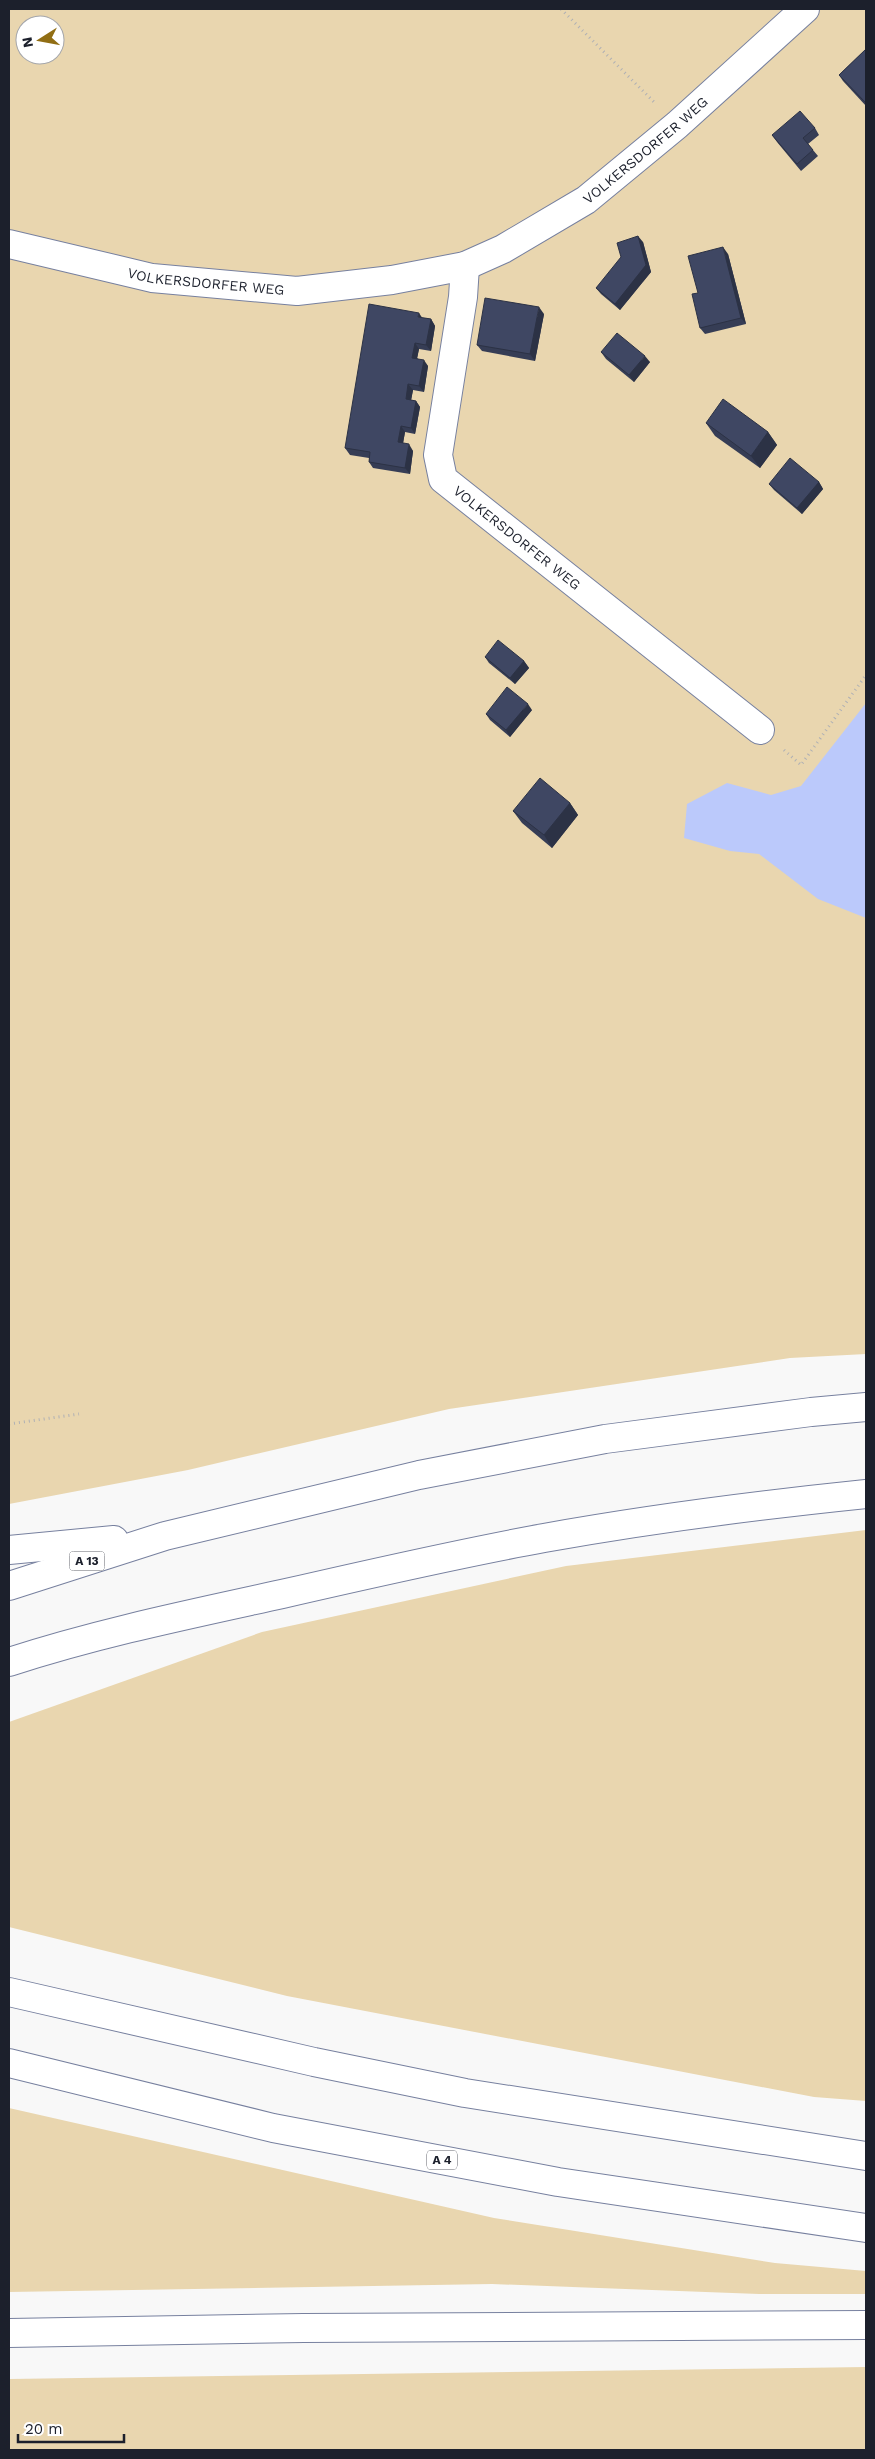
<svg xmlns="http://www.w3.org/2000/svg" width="875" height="2459" viewBox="0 0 875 2459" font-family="'Work Sans',sans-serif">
<rect width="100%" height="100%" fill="#f8f8f8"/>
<!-- green -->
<g fill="#e9d6af" fill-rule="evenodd">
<path d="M9 9H866V1354L790 1358 449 1409 188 1470 9 1504ZM25 25H55V55H25Z"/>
<polygon points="866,1530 866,2101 814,2097 287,1996 9,1927 9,1722 262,1632 566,1566"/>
<polygon points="9,2108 494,2218 775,2263 866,2271 866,2294 759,2294 492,2284 9,2292"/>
<polygon points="866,2367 866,2450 9,2450 9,2379"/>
</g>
<!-- water -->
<polygon fill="#bbc9fb" points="866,703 866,918 818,899 759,854 730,851 684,838 687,804 727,783 771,795 801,786"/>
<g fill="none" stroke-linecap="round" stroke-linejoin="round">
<!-- minor casing -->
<g stroke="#77809f" stroke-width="30">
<g id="minor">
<path id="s1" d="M9 244 152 278 297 291 392 280 465 266 503 249 586 200 677 125 805 9"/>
<path id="s2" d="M465 266 463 297 438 455 443 479 760 730"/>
</g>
</g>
<!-- highway casing -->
<g stroke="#77809f" stroke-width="30">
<g id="highway">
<polyline points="9,1550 114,1540"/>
<polyline points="9,1586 165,1536 419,1475 605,1439 811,1412 866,1407"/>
<path d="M9 1662C98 1633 191 1614 282 1594 369 1574 456 1554 544 1538 650 1519 759 1505 866 1494"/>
<polyline points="9,1992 314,2062 465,2093 866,2156"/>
<polyline points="9,2063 273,2128 558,2182 866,2228"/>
<polyline points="9,2333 304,2328 866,2325"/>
</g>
</g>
<!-- path -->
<g stroke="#afb0b4" stroke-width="3" stroke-dasharray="1 4" stroke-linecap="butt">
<polyline points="561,9 654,102"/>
<polyline points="784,750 801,765 866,675"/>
<polyline points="9,1424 79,1414"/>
</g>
<!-- minor -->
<use href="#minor" stroke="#fff" stroke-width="28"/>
<!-- highway -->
<use href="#highway" stroke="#fff" stroke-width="28"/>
</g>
<!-- wall -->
<g fill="#363d55">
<polygon points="866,49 866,106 843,81 839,75"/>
<polygon points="815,128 819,135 808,144 818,156 801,171 777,142 772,135"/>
<polygon points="643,242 651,272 620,310 601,294 596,288"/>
<polygon points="728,254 746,324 705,334 700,328 698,293"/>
<polygon points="544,314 535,361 482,351 477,345"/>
<polygon points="423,318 431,319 435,326 431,351 419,349 417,358 428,366 424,392 413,390 411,400 416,401 420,407 415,434 405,432 403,443 413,451 410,474 373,468 369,462 369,458 350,455 345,448"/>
<polygon points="601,352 650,362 634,382 606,359"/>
<polygon points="706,423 768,432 777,445 760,468 715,436"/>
<polygon points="819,482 823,489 802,514 774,490 769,484"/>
<polygon points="485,657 524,661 529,668 515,684 489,663"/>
<polygon points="532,710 510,737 490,720 486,714"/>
<polygon points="570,803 578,815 552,848 522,823 513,811"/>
</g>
<!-- shaded-wall -->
<g fill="#2c3245">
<polygon points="638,236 643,242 651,272 620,310 615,304"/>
<polygon points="723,247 728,254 746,324 741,318"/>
<polygon points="539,307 544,314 535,361 530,354"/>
<polygon points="419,313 423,319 418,317"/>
<polygon points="431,319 435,326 431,351 426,345"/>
<polygon points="415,343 419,349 416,364 412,358"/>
<polygon points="645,356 650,362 634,382 629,375"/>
<polygon points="424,360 428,366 424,392 419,386"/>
<polygon points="408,384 413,390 410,406 406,399"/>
<polygon points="416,401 420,407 415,434 411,428"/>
<polygon points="401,426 405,432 402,449 398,442"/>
<polygon points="768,432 777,445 760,468 751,456"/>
<polygon points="409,444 413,451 410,474 405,468"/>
<polygon points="819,482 823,489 802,514 797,508"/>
<polygon points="524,661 529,668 515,684 510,678"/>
<polygon points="528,704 532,710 510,737 506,730"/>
<polygon points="570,803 578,815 552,848 544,835"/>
</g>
<!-- building -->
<g fill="#3f4763" stroke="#2c3245">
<polygon points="866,49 866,101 865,102 839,75"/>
<polygon points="800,111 815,128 803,138 813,150 797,164 772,135"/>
<polygon points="638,236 646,265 615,304 596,288 621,257 617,243"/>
<polygon points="723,247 741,318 700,328 692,294 698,293 688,256"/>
<polygon points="485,298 539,307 530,354 477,345"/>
<polygon points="369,304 419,313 418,317 431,319 426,345 415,343 412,358 424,360 419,386 408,384 406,399 416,401 411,428 401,426 398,442 409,444 405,468 369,462 370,452 345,448"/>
<polygon points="617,333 645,356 629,375 601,352"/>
<polygon points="723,399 768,432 751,456 706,423"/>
<polygon points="790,458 819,482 797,508 769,484"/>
<polygon points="498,640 524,661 510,678 485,657"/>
<polygon points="507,687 528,704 506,730 486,714"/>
<polygon points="540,778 570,803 544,835 513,811"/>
</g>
<g text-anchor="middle" stroke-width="5" stroke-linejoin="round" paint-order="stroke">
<!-- shield labels -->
<g fill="#fff" stroke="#60636b" stroke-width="1">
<rect x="69.5" y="1551.5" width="35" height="19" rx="4"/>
<rect x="427" y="2150.5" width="30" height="19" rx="4"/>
</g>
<g font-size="12" font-weight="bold" fill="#1c202c">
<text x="87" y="1565">A 13</text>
<text x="442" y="2164">A 4</text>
</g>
<!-- street labels -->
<g font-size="14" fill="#1c202c" stroke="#fff">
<text dy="5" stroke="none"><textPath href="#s1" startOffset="678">VOLKERSDORFER WEG</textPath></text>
<text dy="5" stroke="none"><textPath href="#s1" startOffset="201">VOLKERSDORFER WEG</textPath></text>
<text dy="5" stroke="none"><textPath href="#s2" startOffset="310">VOLKERSDORFER WEG</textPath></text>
</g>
</g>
<!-- border -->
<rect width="875" height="2459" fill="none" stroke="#1c202c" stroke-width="20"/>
<!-- north arrow -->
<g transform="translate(40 40) rotate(259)"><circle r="24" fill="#ffffff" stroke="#a4a6ab"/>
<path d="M0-4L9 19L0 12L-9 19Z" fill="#916e14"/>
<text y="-8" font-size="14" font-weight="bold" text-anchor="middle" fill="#1c202c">N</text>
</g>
<!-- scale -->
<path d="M18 2434v8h106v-8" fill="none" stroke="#1c202c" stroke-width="2.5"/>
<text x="25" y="2434" font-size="15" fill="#1c202c" stroke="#ffffff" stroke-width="4" paint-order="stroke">20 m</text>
</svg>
